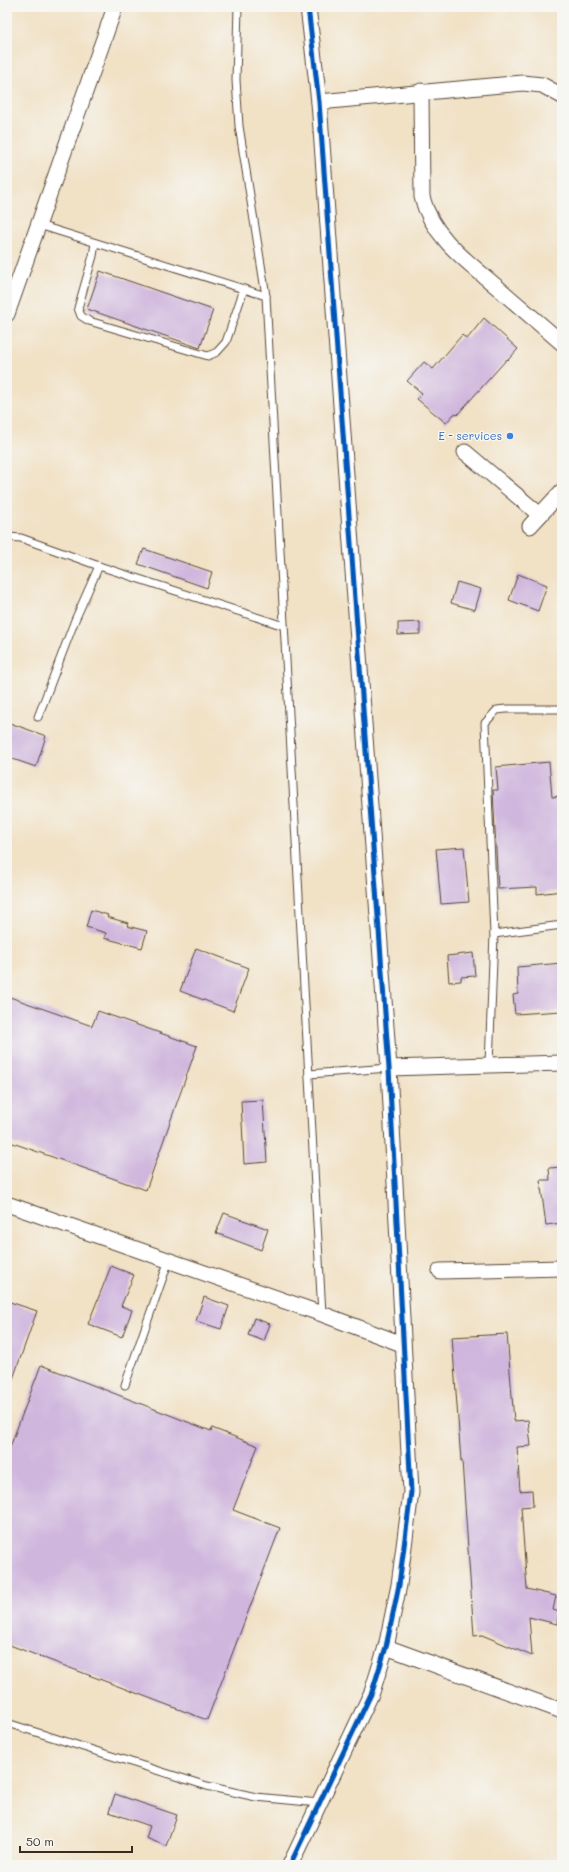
<svg xmlns="http://www.w3.org/2000/svg" width="569" height="1872" viewBox="0 0 569 1872" font-family="Mali,sans-serif">
<rect width="100%" height="100%" fill="#f6f6f2"/>
<filter id="ink" filterUnits="userSpaceOnUse"><feTurbulence type="fractalNoise" baseFrequency=".025" numOctaves="2"/><feDisplacementMap in="SourceGraphic" scale="8" xChannelSelector="R" yChannelSelector="G"/><feConvolveMatrix kernelMatrix="1 2 1 2 8 2 1 2 1" color-interpolation-filters="sRGB"/></filter>
<filter id="wash" filterUnits="userSpaceOnUse"><feTurbulence type="fractalNoise" baseFrequency=".012" numOctaves="4" result="noise"/><feDisplacementMap in="SourceGraphic" scale="16" xChannelSelector="R" yChannelSelector="G"/><feGaussianBlur stdDeviation="0.9" result="paint"/><feColorMatrix in="noise" values="0 0 0 0 0 0 0 0 0 0 0 0 0 0 0 0 0 1.4 0 .05"/><feComposite in="paint" operator="in"/></filter>
<g filter="url(#wash)">
<rect width="100%" height="100%" fill="#f1e1c5"/>
<g id="blocks">
<!-- building -->
<g fill="#cfb6dd">
<polygon points="100,271 213,310 200,348 87,309"/>
<polygon points="484,318 518,349 508,360 507,359 457,415 454,414 446,423 417,399 422,393 407,381 424,362 433,369 462,335 467,339"/>
<polygon points="144,549 212,572 207,588 138,564"/>
<polygon points="518,574 547,585 538,611 509,600"/>
<polygon points="457,582 481,589 475,610 451,603"/>
<polygon points="420,622 420,634 398,635 398,623"/>
<polygon points="7,722 46,736 36,767 7,757"/>
<polygon points="549,762 552,797 562,796 562,891 537,894 537,887 498,889 493,790 498,790 496,767"/>
<polygon points="464,847 469,902 441,904 436,849"/>
<polygon points="91,910 108,915 107,917 128,923 127,926 147,931 142,948 104,938 106,933 86,927"/>
<polygon points="196,948 249,968 233,1011 180,991"/>
<polygon points="473,953 475,976 461,977 461,981 449,982 447,956"/>
<polygon points="562,963 562,1011 515,1014 513,995 518,994 517,967"/>
<polygon points="7,996 92,1026 98,1011 197,1046 146,1190 7,1141"/>
<polygon points="263,1100 267,1162 244,1164 241,1101"/>
<polygon points="562,1167 562,1223 546,1225 540,1180 550,1180 549,1168"/>
<polygon points="224,1213 268,1229 261,1250 216,1233"/>
<polygon points="111,1266 134,1275 121,1306 132,1310 122,1337 88,1324"/>
<polygon points="204,1297 229,1306 221,1329 196,1321"/>
<polygon points="7,1301 37,1311 9,1390 7,1390"/>
<polygon points="254,1318 270,1324 264,1341 248,1335"/>
<polygon points="507,1334 514,1421 528,1420 531,1446 517,1447 520,1491 532,1490 533,1506 521,1507 527,1589 556,1596 553,1610 559,1612 557,1624 529,1617 532,1656 482,1635 474,1636 462,1461 461,1461 452,1337"/>
<polygon points="41,1365 211,1431 212,1428 258,1446 233,1510 280,1528 207,1720 7,1644 7,1455"/>
<polygon points="115,1794 177,1815 166,1846 146,1838 150,1826 109,1812"/>
</g>
</g>
</g>
<g filter="url(#ink)">
<use href="#blocks" fill-opacity="0" stroke="#564537" stroke-width="1"/>
<g fill="none" stroke-linecap="round" stroke-linejoin="round">
<!-- service casing -->
<g stroke="#564537" stroke-width="9">
<g id="service">
<polyline points="238,7 236,80 239,126 266,296 322,1314"/>
<polyline points="39,225 266,296"/>
<polyline points="95,243 93,256 78,308 81,316 89,321 208,356 217,352 226,342 244,289"/>
<polyline points="7,537 21,538 99,566 284,626"/>
<polyline points="38,717 75,620 99,566"/>
<polyline points="494,934 562,925"/>
<polyline points="489,1065 494,934 485,723 497,710 506,709 562,709"/>
<polyline points="309,1074 389,1068"/>
<polyline points="125,1385 169,1260"/>
<polyline points="7,1723 207,1786 256,1797 319,1803"/>
</g>
</g>
<!-- minor casing -->
<g stroke="#564537" stroke-width="17">
<g id="minor">
<path d="M421 91 422 197C432 237 468 262 497 287 519 306 540 324 562 343"/>
<polyline points="319,102 523,83 542,85 562,96"/>
<polyline points="7,314 115,7"/>
<polyline points="465,452 540,515"/>
<polyline points="530,526 562,491"/>
<polyline points="389,1068 562,1063"/>
<polyline points="7,1204 322,1314 402,1344"/>
<polyline points="440,1271 562,1268"/>
<polyline points="386,1647 562,1711"/>
<polyline points="290,1865 372,1692 386,1647 399,1585 411,1492 389,1068 319,102 308,7"/>
</g>
</g>
<!-- service -->
<use href="#service" stroke="#fff" stroke-width="7"/>
<!-- minor -->
<use href="#minor" stroke="#fff" stroke-width="15"/>
<!-- cycleway casing -->
<g stroke="#f6f6f2" stroke-width="8">
<polyline id="cycleway" points="290,1865 372,1692 386,1647 399,1585 411,1492 389,1068 319,102 308,7"/>
</g>
<!-- cycleway -->
<use href="#cycleway" stroke="#0057b8" stroke-width="5"/>
</g>
</g>
<!-- markers -->
<circle fill="#3f7fe0" stroke="#f6f6f2" stroke-width="1.5" cx="510" cy="436" r="4"/>
<g text-anchor="middle" stroke-width="3" stroke-linejoin="round" paint-order="stroke">
<!-- shop labels -->
<g font-size="11" fill="#366cbe" stroke="#f6f6f2" text-anchor="end">
<text x="502" y="440">E - services</text>
</g>
</g>
<!-- margin -->
<rect width="569" height="1872" fill="none" stroke="#f6f6f2" stroke-width="24"/>
<!-- scale -->
<path d="M20 1846v6h112v-6" fill="none" stroke="#3b2a1e" stroke-width="2"/>
<text x="26" y="1846" font-size="12" fill="#3b2a1e" stroke="#f6f6f2" stroke-width="3" paint-order="stroke">50 m</text>
</svg>
